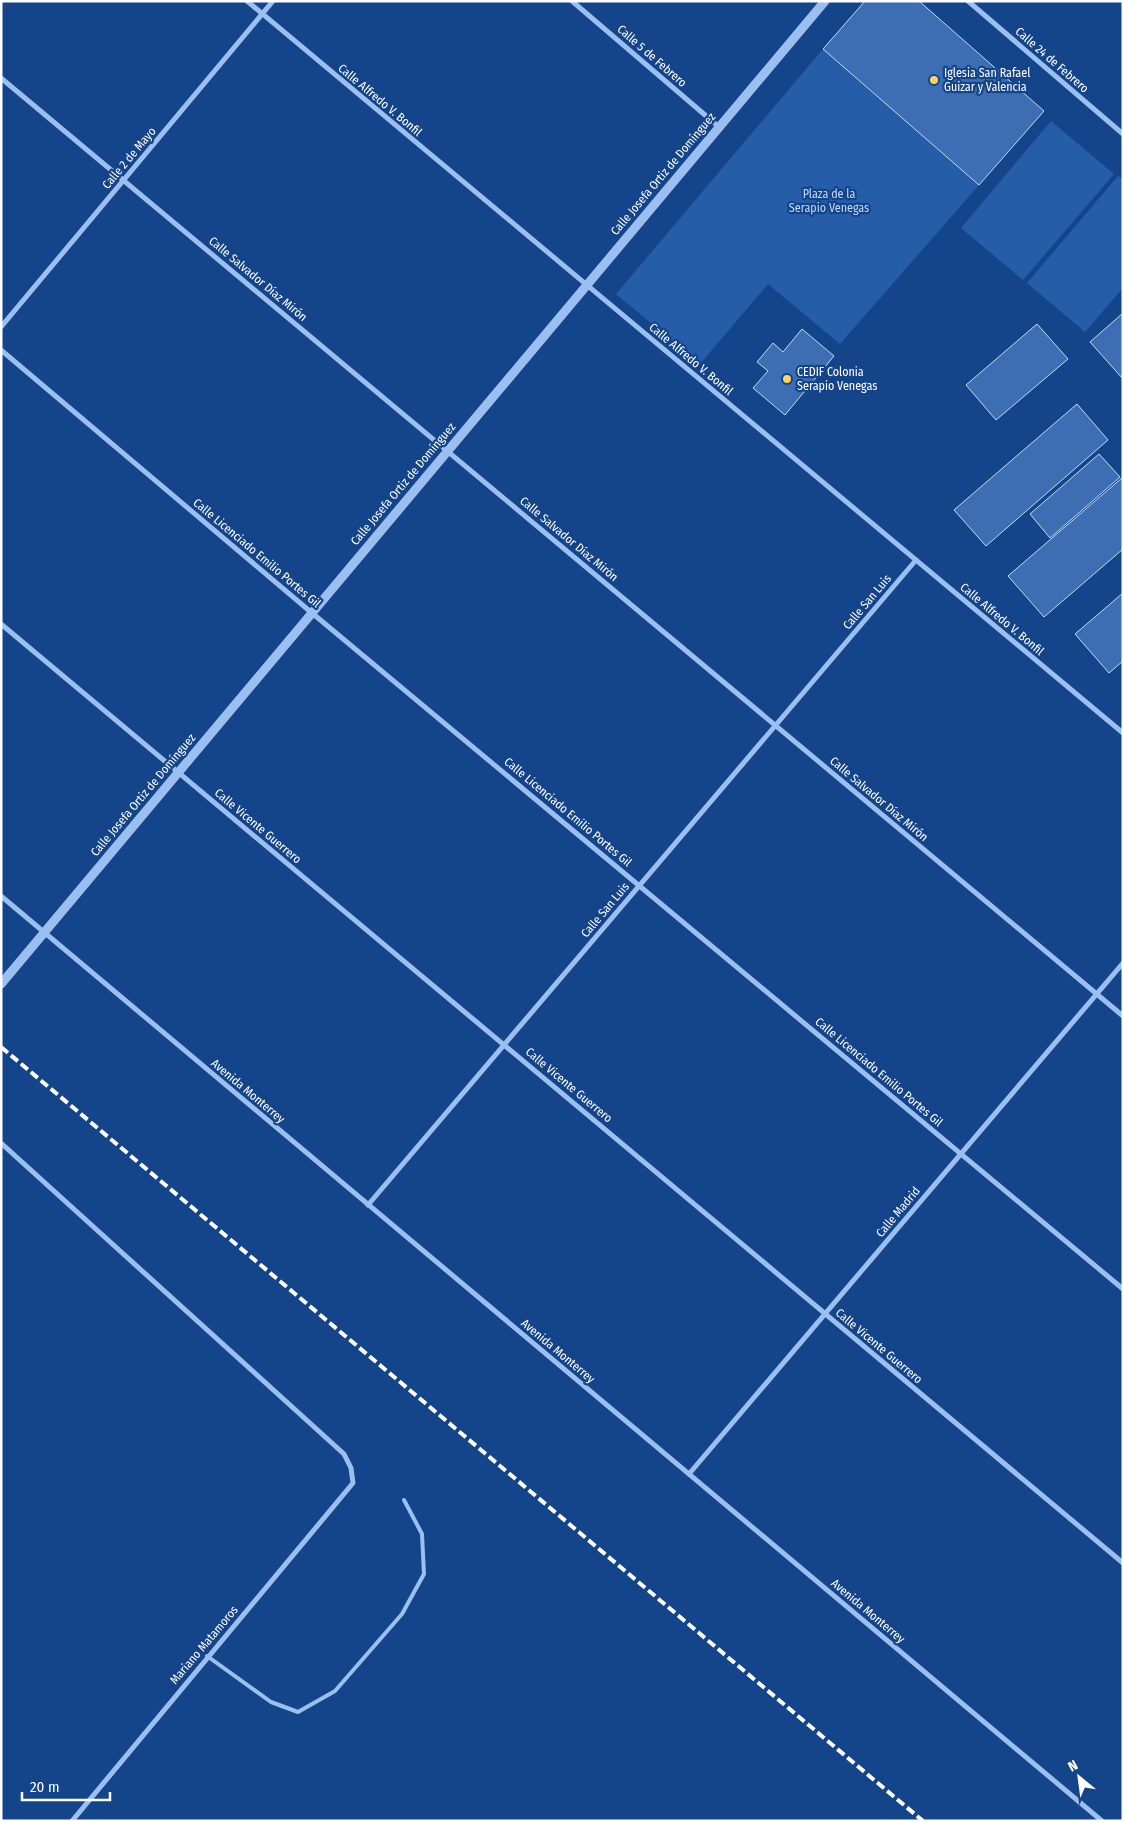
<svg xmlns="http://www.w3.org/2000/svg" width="1124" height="1822" viewBox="0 0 1124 1822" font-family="'Fira Sans Condensed',sans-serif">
<rect width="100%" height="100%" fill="#14448a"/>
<!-- green -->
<g fill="#265da9">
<polygon points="823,49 979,185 840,344 768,284 700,364 616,294"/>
<polygon points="1051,121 1114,174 1023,280 961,228"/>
<polygon points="1118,176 1123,179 1123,288 1085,332 1027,283"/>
</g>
<!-- building -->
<g fill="#3d6eb3" stroke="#c1dafb">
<polygon points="865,1 919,1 1044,111 979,185 823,49"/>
<polygon points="1123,313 1123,379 1090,342"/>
<polygon points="1037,324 1068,359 996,420 966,385"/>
<polygon points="802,329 834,356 785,415 753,388 768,371 757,362 773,343 783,352"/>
<polygon points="1077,404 1108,440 986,546 954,510"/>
<polygon points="1099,454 1120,477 1050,538 1030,514"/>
<polygon points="1123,477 1123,549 1044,617 1008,576"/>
<polygon points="1123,593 1123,661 1109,673 1075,634"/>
</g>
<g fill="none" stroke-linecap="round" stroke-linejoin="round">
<!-- service -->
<polyline stroke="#9bbff0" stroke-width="4" points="207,1656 271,1702 298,1712 335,1691 402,1614 424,1574 422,1534 404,1500"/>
<!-- minor -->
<g stroke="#9bbff0" stroke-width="5">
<polyline points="247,1 1123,733"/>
<polyline points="572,1 719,127"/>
<polyline points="968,1 1123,134"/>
<polyline points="1,78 1123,1016"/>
<polyline points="1,327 273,1"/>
<polyline points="1,350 312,613 1123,1289"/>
<polyline points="1,624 1123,1563"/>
<polyline points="1,896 1102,1821"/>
<polyline points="1,1143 344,1454 351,1468 353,1483 72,1821"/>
<polyline points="368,1205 916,560"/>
<polyline points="689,1474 1123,963"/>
</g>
<!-- tertiary -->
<polyline stroke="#9bbff0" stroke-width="9" points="1,984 825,1"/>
<!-- rail -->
<polyline stroke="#fff" stroke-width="4" stroke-dasharray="9 4" stroke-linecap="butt" points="1,1047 923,1821"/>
</g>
<!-- markers -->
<g fill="#ffd459" stroke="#14448a" stroke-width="2">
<circle cx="934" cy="80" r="5"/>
<circle cx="787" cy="379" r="5"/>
</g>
<g text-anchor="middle" stroke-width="4.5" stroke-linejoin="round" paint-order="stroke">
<!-- street labels -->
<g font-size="12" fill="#fff" stroke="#14448a">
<text transform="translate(652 56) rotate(41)" y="4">Calle 5 de Febrero</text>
<text transform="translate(1052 60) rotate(41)" y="4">Calle 24 de Febrero</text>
<text transform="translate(380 100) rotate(40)" y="4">Calle Alfredo V. Bonfil</text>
<text transform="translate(129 158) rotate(-50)" y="4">Calle 2 de Mayo</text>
<text transform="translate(663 174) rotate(-50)" y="4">Calle Josefa Ortiz de Domínguez</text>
<text transform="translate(258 279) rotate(40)" y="4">Calle Salvador Díaz Mirón</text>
<text transform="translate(691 359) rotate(40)" y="4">Calle Alfredo V. Bonfil</text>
<text transform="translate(403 484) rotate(-50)" y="4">Calle Josefa Ortiz de Domínguez</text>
<text transform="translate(569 539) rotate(40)" y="4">Calle Salvador Díaz Mirón</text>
<text transform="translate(257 553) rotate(40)" y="4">Calle Licenciado Emilio Portes Gil</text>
<text transform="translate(867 602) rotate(-50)" y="4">Calle San Luis</text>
<text transform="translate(1002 619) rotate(40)" y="4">Calle Alfredo V. Bonfil</text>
<text transform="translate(143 795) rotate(-50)" y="4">Calle Josefa Ortiz de Domínguez</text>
<text transform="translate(879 799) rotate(40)" y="4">Calle Salvador Díaz Mirón</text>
<text transform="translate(568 812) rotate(40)" y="4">Calle Licenciado Emilio Portes Gil</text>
<text transform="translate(258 826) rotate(40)" y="4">Calle Vicente Guerrero</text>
<text transform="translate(605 910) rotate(-50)" y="4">Calle San Luis</text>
<text transform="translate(879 1072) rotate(40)" y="4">Calle Licenciado Emilio Portes Gil</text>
<text transform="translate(569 1085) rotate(40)" y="4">Calle Vicente Guerrero</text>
<text transform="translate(248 1091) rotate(40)" y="4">Avenida Monterrey</text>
<text transform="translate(898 1212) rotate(-50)" y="4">Calle Madrid</text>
<text transform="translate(879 1346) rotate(40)" y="4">Calle Vicente Guerrero</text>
<text transform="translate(558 1351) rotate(40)" y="4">Avenida Monterrey</text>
<text transform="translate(868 1611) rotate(40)" y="4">Avenida Monterrey</text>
<text transform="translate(204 1645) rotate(-50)" y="4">Mariano Matamoros</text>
</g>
<!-- poi labels -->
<g font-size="12" fill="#fff" stroke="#14448a" text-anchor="start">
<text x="944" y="77">Iglesia San Rafael<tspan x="944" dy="14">Guizar y Valencia</tspan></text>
<text x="797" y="376">CEDIF Colonia<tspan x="797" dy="14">Serapio Venegas</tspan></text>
</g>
<!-- park labels -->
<g font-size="12" fill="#c1dafb" stroke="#14448a">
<text x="829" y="198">Plaza de la<tspan x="829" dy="14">Serapio Venegas</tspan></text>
</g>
</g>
<!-- border -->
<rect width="1124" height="1822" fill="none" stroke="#ffffff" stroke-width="5"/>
<!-- north arrow -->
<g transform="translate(1079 1777) rotate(331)" stroke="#14448a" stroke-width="4" paint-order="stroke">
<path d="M0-4L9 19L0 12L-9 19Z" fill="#ffffff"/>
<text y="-8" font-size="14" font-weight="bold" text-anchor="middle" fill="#ffffff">N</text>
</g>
<!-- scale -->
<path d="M22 1792v8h88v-8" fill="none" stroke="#ffffff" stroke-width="2.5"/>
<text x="30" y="1792" font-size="15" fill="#ffffff" stroke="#14448a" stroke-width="4" paint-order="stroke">20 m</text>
</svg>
